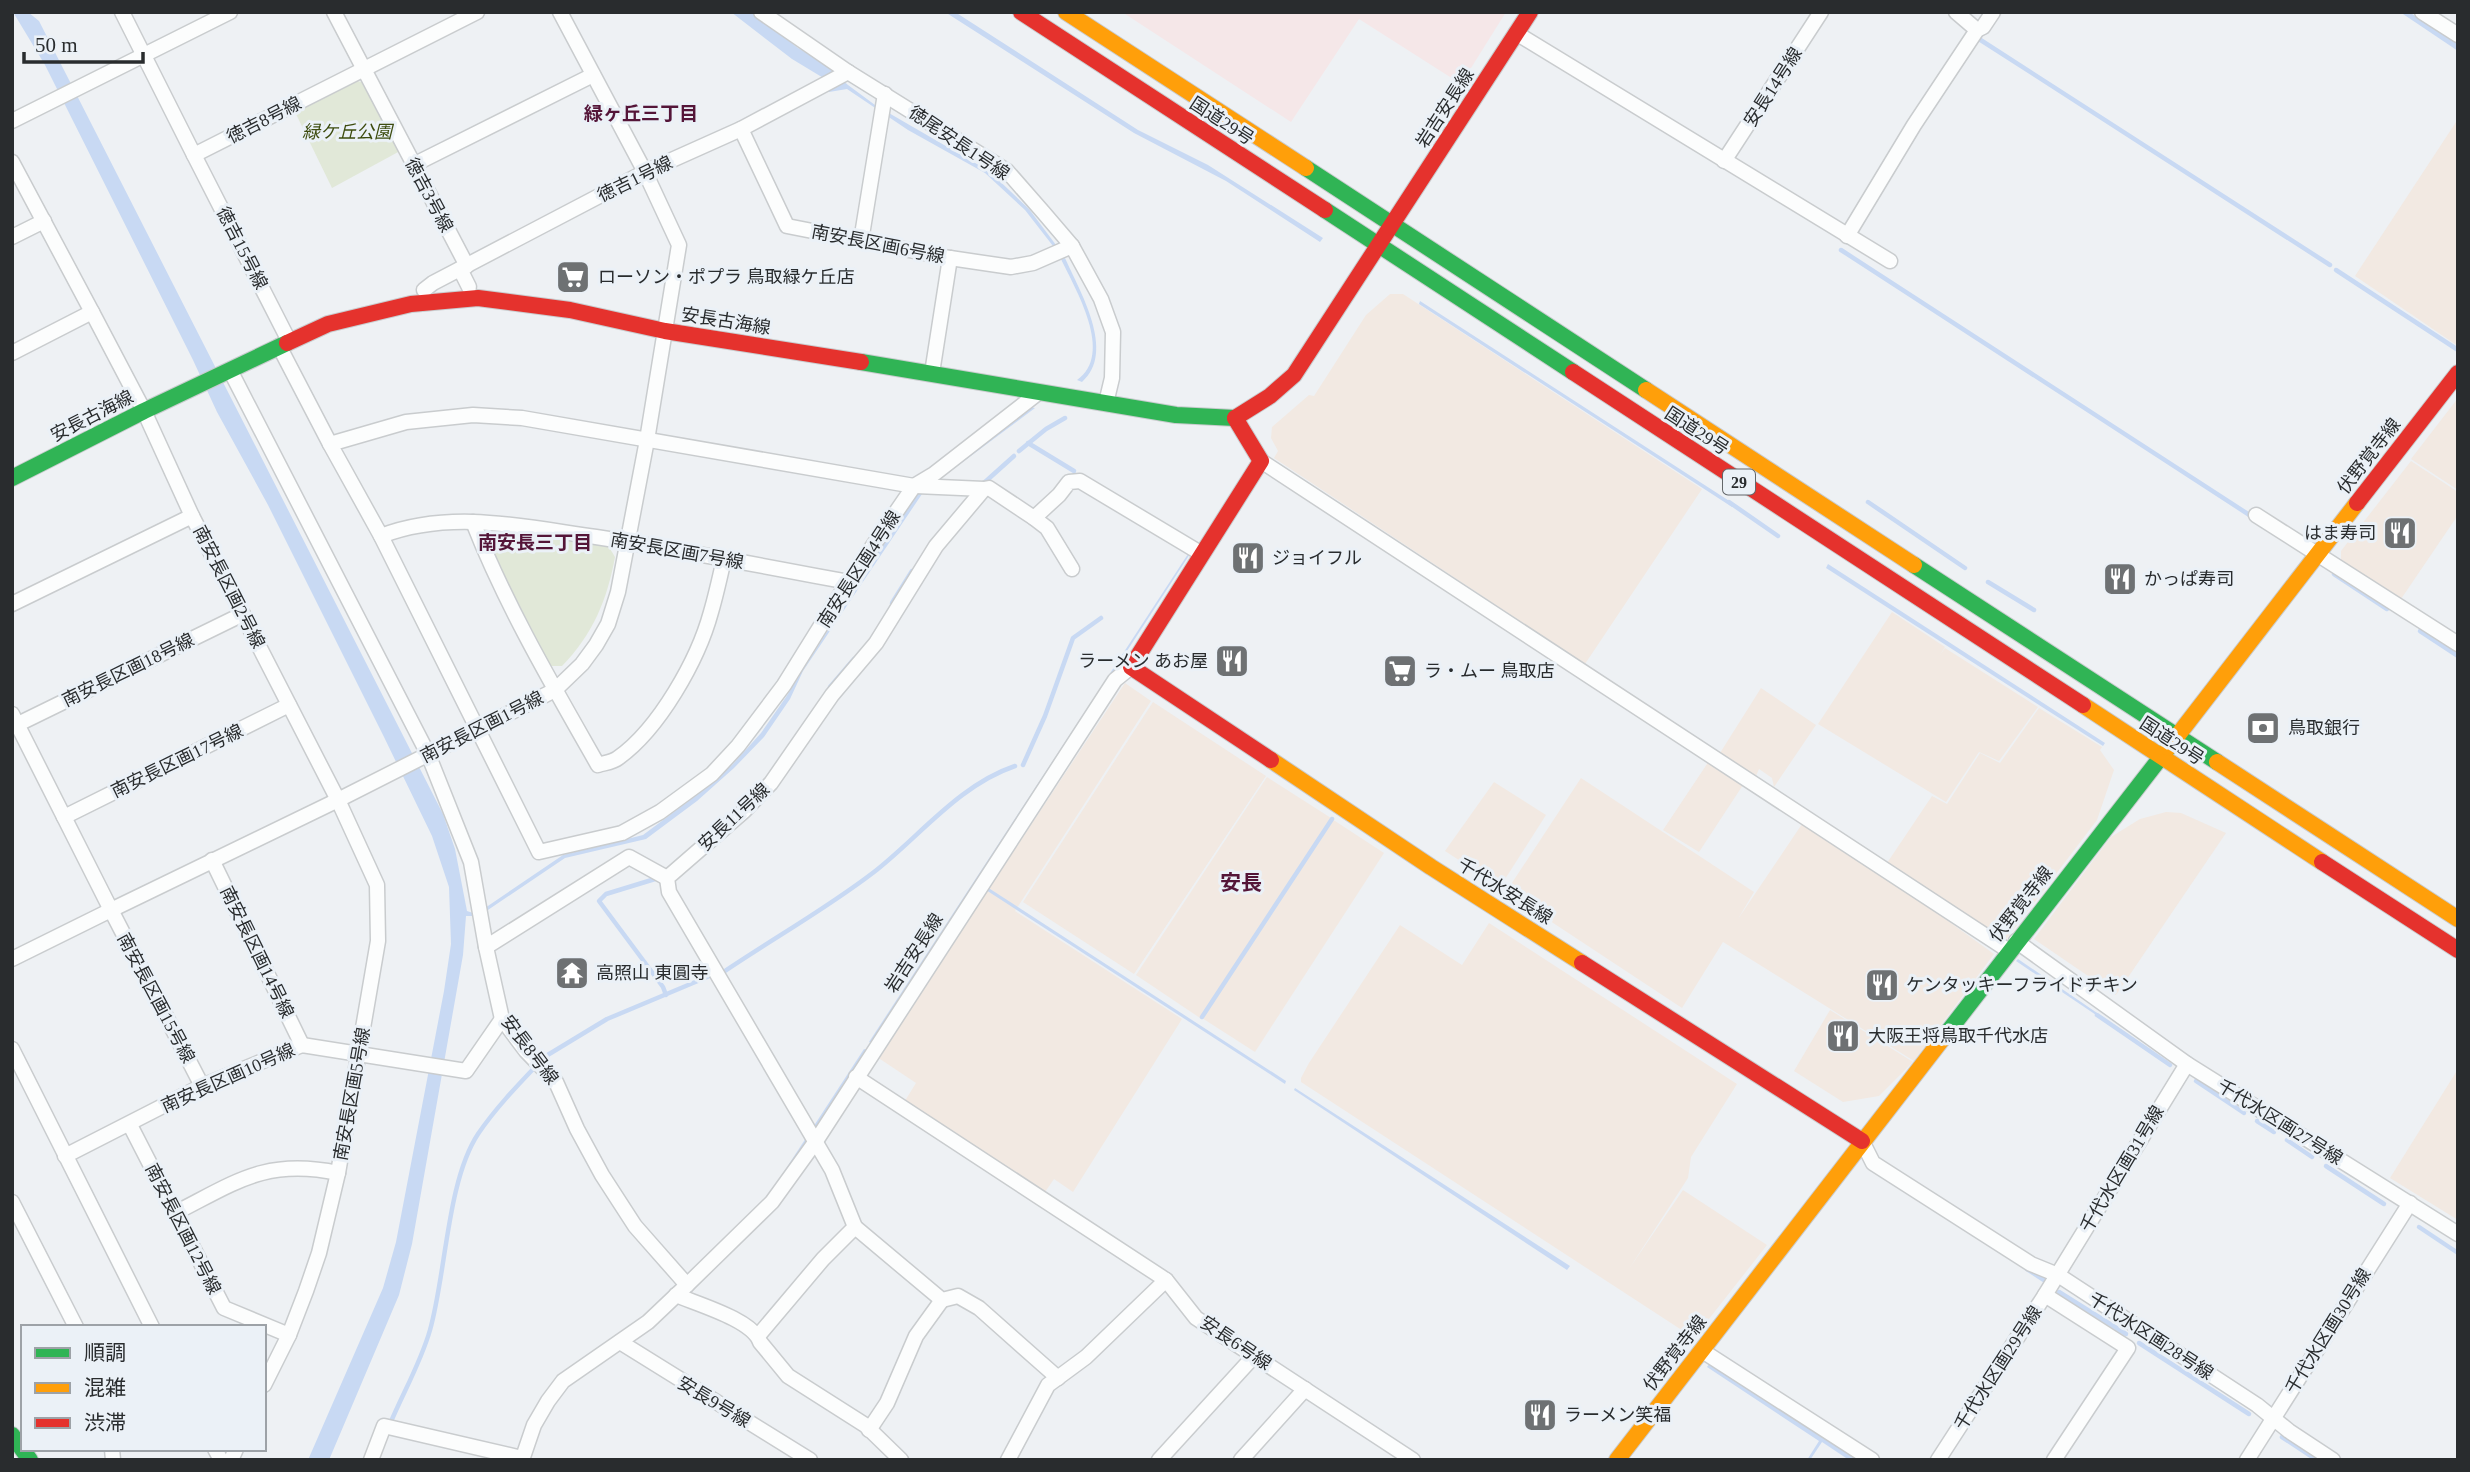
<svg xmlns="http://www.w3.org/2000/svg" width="2470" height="1472" viewBox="0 0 2470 1472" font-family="'Times New Roman','Noto Sans JP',serif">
<rect width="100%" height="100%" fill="#eef1f4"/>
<!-- commercial -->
<g fill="#f2e9e2">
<polygon points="2458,119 2458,346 2355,276"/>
<polygon points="1390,294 1403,294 1702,489 1585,664 1274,458 1278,451 1271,438 1272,427 1309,395 1314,396 1366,315"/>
<polygon points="2458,398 2458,490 2411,459"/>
<polygon points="2411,461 2458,492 2458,515 2401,599 2341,560 2341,551"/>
<polygon points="1892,612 1945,647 1940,655 1945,648 2038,707 1999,761 1979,752 1946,802 1818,724"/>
<polygon points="1125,683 1151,701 1015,911 1182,1019 1073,1192 1054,1179 1043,1195 903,1104 916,1083 877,1057"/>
<polygon points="1761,688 1816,725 1774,787 1772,778 1759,769 1756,776 1720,753"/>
<polygon points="1153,702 1266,776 1134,974 1023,902"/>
<polygon points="2039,708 2102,747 2100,750 2114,770 2097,820 2005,941 1887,863 1932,796 1947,804 1980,753 2000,763"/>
<polygon points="1709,761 1743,785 1699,852 1663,830"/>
<polygon points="1267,777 1331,818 1200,1018 1136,975"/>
<polygon points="1581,778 1754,892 1738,919 1802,824 1923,903 1994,954 1914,1061 1723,942 1682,1008 1506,892"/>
<polygon points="1494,782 1546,815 1500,887 1445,851"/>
<polygon points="2166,812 2181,813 2226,833 2116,995 2034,939 2111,837 2140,819"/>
<polygon points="1332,819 1384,853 1255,1052 1202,1018"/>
<polygon points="1489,923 1737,1084 1691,1157 1688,1178 1629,1269 1683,1190 1767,1245 1694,1338 1301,1082 1301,1078 1309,1063 1400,925 1462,965"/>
<polygon points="1830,1010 1913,1062 1879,1096 1843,1102 1794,1071"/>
<polygon points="2458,1069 2458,1220 2390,1178"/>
</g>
<!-- industrial -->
<polygon fill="#f5e7e8" points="1122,12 1506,12 1461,84 1359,19 1291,122"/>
<!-- green -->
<g fill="#e1e8d8">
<polygon points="357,81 366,83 400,151 332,188 295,112"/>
<path d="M486 527 609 547 615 557C607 600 593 634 562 666H550L483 533Z"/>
</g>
<!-- water -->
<g fill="#c8d9f3">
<polygon points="13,12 28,12 39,21 443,814 455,849 467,911 473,913 473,916 466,916 463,955 412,1244 399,1295 329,1460 308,1460 383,1288 396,1242 444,991 451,944 449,887 432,836 384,737 268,505 217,412 193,360 45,65"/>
<polygon points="731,12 752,12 798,48 822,62 848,85 875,105 989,171 1029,209 1056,245 1053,246 1025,210 985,173 908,130 847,89 829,92 828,89 835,85 792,59"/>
<polygon points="945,12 955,12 1138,130 1208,165 1323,238 1320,242 1226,181 1134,133"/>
<polygon points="2400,12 2409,12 2458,44 2458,51"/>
<path d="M1065 258C1079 290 1117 352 1082 382L1077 380C1115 354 1075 289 1061 259Z"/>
<polygon points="1420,301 1734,504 1732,507 1419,304"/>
<polygon points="1030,407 1035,408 924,491 803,671 790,699 764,737 734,768 697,801 646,839 565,858 482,914 482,910 563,855 643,835 694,797 732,765 761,733 786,697 891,530 920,490"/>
<polygon points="1188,554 1190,554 893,1011 871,1043 869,1042"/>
<polygon points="1828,564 2105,743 2103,746 1826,568"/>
<polygon points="987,887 1286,1081 1285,1084 986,890"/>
<polygon points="2018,959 2103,1017 2102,1019 2016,961"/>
<polygon points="864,1049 867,1050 776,1188 774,1187"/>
<polygon points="1295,1088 1570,1266 1567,1270 1294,1090"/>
<polygon points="1711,1361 1860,1460 1849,1460 1822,1442 1810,1460 1807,1460 1819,1441 1707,1367"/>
</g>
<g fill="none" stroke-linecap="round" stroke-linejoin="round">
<!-- stream -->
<g stroke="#c8d9f3" stroke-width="4.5">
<polyline points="1979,39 2330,265"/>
<polyline points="1841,250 2251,516"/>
<polyline points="2336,270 2458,350"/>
<polyline points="1028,443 1074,471"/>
<polyline points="1019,451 1046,429 1065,418"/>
<polyline points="985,482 1014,456"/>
<polyline points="1729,502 1778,536"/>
<polyline points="1868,502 1965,568"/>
<polyline points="2334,574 2387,609"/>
<polyline points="1988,582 2034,610"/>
<polyline points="892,603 912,571"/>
<polyline points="2420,631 2458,656"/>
<polyline points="830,687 854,659"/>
<polyline points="1023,765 1045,716 1073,638 1101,618"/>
<polyline points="655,879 606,894 599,901 663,987 666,995"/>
<path d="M722 973C772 939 826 909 874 872 920 836 959 785 1015 766"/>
<polyline points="2097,1015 2170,1065"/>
<polyline points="1202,1017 1332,819"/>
<polyline points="541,1059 607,1019 712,975"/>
<polyline points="2196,1081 2244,1113"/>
<polyline points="2257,1121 2274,1132"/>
<polyline points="2287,1140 2312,1157"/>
<polyline points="2326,1166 2384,1204"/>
<polyline points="2419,1227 2458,1253"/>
<polyline points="2027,1269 2047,1282"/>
<polyline points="2059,1292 2126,1334"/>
<polyline points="2139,1343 2249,1414"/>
<path d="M390 1424C403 1393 421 1362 430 1330 446 1274 447 1181 478 1134 495 1109 516 1087 537 1065"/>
<polyline points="2282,1437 2317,1460"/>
</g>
<!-- street casing -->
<g stroke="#c9ccce" stroke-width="17">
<g id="street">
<polyline points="122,12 194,155 477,12"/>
<polyline points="334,12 467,266"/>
<polyline points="761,12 848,72 1007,171 1043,212 1072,246 1101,299 1113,332 1112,378 1106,403"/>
<polyline points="1956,12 1977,30"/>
<polyline points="2422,12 2458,35"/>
<polyline points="1516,33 1890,261"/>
<polyline points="12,121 230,12"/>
<polyline points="741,129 787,226 950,258 1011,267 1033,263 1072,246"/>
<polyline points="194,155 289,341"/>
<polyline points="1724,161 1821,12"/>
<polyline points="12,162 92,312 12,353"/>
<polyline points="413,165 593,75"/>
<polyline points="1847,236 1914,125 1977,30 1983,27 1993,12"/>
<polyline points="12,237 44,221"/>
<polyline points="861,241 885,94"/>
<polyline points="460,269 469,287"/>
<polyline points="424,290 433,283 645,172 741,129 848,72"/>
<polyline points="92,312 144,411 192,516"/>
<polyline points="279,346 330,444"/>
<polyline points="230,370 428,754 471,862 486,947"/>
<polyline points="932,373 950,258"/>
<polygon points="473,415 522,418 914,486 848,582 784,685 738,746 712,774 660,812 622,833 539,852 381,536 330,444 406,422"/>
<polyline points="1261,461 2009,951"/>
<polyline points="914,486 934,474 1038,393"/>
<polyline points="916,486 984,489"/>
<polyline points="2256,515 2458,644"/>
<polyline points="1034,518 1047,528 1072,569"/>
<path d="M473 522C506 606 553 686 598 765 604 763 613 762 618 758 659 729 698 660 711 612 716 595 720 577 724 559"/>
<path d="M381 536C451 509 525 527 596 537 681 550 764 566 848 582"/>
<polyline points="12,604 192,516 338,800 377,885 378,941 338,1173 319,1253 306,1291 289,1335 264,1385"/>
<polyline points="12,714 111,910 338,800 555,690 582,664 596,645 608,624 618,592 647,440 679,245 645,172 560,12"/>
<polyline points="12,727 243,614"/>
<polyline points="64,817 289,705"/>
<polyline points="212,860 302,1045"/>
<polyline points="667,878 629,857 486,947 502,1019 526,1051 556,1082 577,1129 602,1175 635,1226 687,1285"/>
<polyline points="2016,941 2187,1064 2458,1234"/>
<polyline points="12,959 111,910 202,1086"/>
<polyline points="12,1049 152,1327"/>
<polyline points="856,1077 1166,1280"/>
<polyline points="130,1125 224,1308 289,1335"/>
<polyline points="1862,1141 1873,1163 2031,1264 2058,1275 2257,1405 2289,1431 2333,1460"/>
<polyline points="65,1156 202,1086 302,1045 466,1071 502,1019"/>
<polyline points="12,1202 76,1327"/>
<path d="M175 1213C236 1182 266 1158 338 1173"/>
<polyline points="855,1227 942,1300 958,1296 979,1308 1058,1378"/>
<path d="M676 1295C697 1304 753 1320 760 1342L788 1376 865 1425 901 1460"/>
<polyline points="2045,1295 2187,1064"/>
<polyline points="758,1336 823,1259 855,1227 832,1170 669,892 667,878 744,811 771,783 832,695 876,643 936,546 984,489 989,488 1034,518 1059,495 1069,482 1080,481 1202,554"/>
<polyline points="620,1342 810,1460"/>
<polyline points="1701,1350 1872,1460"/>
<polyline points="869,1430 887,1403 916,1336 942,1300"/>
<polyline points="112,1449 113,1460"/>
<polyline points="215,1449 221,1460"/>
<polyline points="231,1460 236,1449"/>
<polyline points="371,1460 384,1426 522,1458"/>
<polyline points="522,1460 534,1425 548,1401 563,1381 648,1322 687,1285 772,1202 816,1141 1115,680 1131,667"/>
<polyline points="1008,1460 1048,1385 1086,1357 1166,1280 1196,1318 1413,1460"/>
<polyline points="1159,1460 1255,1355"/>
<polyline points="1241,1460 1305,1389"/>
<polyline points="1938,1460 2045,1295 2128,1348 2054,1460"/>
<polyline points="2247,1460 2410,1203"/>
</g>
</g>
<!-- fast casing -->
<g stroke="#c9ccce" stroke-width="18">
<g id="fast">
<polyline points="1306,168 1646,390"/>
<polyline points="1325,210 1573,372"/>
<polyline points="861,362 1176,415 1235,418"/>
<polyline points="12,478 144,411 287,343"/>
<polyline points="1914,565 2217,762"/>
<polyline points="1947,1033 2168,748"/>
<polyline points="12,1435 30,1460"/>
</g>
</g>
<!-- slow casing -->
<g stroke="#c9ccce" stroke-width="18">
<g id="slow">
<polyline points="1066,12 1306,168"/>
<polyline points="1646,390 1914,565"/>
<polyline points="2083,705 2322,862"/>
<polyline points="2168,748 2357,503"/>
<polyline points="1271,760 1431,867 1582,963"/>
<polyline points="2217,762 2458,919"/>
<polyline points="1617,1460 1947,1033"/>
</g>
</g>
<!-- jam casing -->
<g stroke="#c9ccce" stroke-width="18">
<g id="jam">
<polyline points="1021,12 1325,210"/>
<polyline points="287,343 328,324 411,304 478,298 570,310 665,331 861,362"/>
<polyline points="1573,372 2083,705"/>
<polyline points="1235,418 1261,461 1131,667 1271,760"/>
<polyline points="1235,418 1270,396 1294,375 1530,12"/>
<polyline points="2357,503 2458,373"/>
<polyline points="2322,862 2458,950"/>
<polyline points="1582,963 1862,1141"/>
</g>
</g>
<!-- street -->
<use href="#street" stroke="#fcfdfd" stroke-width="14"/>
<!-- fast -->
<use href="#fast" stroke="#30b455" stroke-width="16"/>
<!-- slow -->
<use href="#slow" stroke="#ff9f0a" stroke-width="16"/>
<!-- jam -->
<use href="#jam" stroke="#e5322d" stroke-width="16"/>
</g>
<!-- icons -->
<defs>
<g id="supermarket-square" transform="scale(1.75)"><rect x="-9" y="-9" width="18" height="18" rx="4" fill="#6e7173" stroke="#ebf1f7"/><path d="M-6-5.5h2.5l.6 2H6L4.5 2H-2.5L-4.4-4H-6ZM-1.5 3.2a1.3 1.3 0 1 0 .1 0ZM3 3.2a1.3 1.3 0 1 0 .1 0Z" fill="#fff"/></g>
<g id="restaurant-square" transform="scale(1.75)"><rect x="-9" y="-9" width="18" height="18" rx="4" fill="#6e7173" stroke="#ebf1f7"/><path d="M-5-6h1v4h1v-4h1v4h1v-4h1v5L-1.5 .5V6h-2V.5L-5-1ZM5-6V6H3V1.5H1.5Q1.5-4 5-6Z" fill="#fff"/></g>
<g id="bank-square" transform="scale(1.75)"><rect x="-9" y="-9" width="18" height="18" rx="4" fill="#6e7173" stroke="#ebf1f7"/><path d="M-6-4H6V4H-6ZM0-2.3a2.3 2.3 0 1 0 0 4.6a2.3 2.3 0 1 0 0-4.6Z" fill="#fff"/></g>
<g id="temple-square" transform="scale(1.75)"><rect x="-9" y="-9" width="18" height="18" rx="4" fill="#6e7173" stroke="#ebf1f7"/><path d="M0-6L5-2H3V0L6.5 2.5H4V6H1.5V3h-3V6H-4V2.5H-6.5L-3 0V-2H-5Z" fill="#fff"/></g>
</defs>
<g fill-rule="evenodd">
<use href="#supermarket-square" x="573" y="277"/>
<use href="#restaurant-square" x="2400" y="533"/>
<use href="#restaurant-square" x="1248" y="558"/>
<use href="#restaurant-square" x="2120" y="579"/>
<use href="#restaurant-square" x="1232" y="661"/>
<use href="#supermarket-square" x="1400" y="671"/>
<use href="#bank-square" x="2263" y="728"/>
<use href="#temple-square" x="572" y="973"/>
<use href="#restaurant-square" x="1882" y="985"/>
<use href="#restaurant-square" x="1843" y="1036"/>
<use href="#restaurant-square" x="1540" y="1415"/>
</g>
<g text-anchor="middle" stroke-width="6" stroke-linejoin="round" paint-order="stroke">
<!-- shield labels -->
<rect fill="#ebf1f7" stroke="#63676a" stroke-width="2" x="1723" y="469.5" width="32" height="25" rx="5"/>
<g font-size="16" font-weight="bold" fill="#292c2e">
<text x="1739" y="488">29</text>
</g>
<!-- street labels -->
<g font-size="18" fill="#292c2e" stroke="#ebf1f7">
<text transform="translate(1773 87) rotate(-57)" y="6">安長14号線</text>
<text transform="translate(1445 108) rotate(-57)" y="6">岩吉安長線</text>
<text transform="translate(264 120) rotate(-27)" y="6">徳吉8号線</text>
<text transform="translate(1222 121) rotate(33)" y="6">国道29号</text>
<text transform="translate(959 143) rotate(34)" y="6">徳尾安長1号線</text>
<text transform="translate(635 179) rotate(-26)" y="6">徳吉1号線</text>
<text transform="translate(429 195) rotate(62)" y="6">徳吉3号線</text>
<text transform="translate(878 244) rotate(11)" y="6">南安長区画6号線</text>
<text transform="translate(242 248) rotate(63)" y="6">徳吉15号線</text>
<text transform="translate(726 321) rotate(9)" y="6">安長古海線</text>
<text transform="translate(92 416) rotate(-27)" y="6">安長古海線</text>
<text transform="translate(1697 431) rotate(33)" y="6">国道29号</text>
<text transform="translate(2369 456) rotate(-52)" y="6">伏野覚寺線</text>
<text transform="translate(677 551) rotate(10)" y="6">南安長区画7号線</text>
<text transform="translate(859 569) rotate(-57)" y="6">南安長区画4号線</text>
<text transform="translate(229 587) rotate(63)" y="6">南安長区画2号線</text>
<text transform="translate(128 670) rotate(-26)" y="6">南安長区画18号線</text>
<text transform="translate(482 727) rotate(-27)" y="6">南安長区画1号線</text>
<text transform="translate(2172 741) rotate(33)" y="6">国道29号</text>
<text transform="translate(177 761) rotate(-26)" y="6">南安長区画17号線</text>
<text transform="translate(734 817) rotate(-43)" y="6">安長11号線</text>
<text transform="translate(1505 891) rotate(32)" y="6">千代水安長線</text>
<text transform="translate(2021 904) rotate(-52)" y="6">伏野覚寺線</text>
<text transform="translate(257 952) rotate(64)" y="6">南安長区画14号線</text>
<text transform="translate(914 953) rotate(-57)" y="6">岩吉安長線</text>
<text transform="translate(156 998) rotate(62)" y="6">南安長区画15号線</text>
<text transform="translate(530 1050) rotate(53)" y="6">安長8号線</text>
<text transform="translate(228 1078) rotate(-24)" y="6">南安長区画10号線</text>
<text transform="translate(352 1094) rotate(-80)" y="6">南安長区画5号線</text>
<text transform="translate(2280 1122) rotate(32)" y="6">千代水区画27号線</text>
<text transform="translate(2122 1169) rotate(-59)" y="6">千代水区画31号線</text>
<text transform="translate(183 1229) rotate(63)" y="6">南安長区画12号線</text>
<text transform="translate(2328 1331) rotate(-58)" y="6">千代水区画30号線</text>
<text transform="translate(2151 1336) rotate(33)" y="6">千代水区画28号線</text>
<text transform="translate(1236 1343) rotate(34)" y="6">安長6号線</text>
<text transform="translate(1675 1353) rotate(-52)" y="6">伏野覚寺線</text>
<text transform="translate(1998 1368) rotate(-57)" y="6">千代水区画29号線</text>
<text transform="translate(714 1402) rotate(31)" y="6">安長9号線</text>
</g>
<!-- park labels -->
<g font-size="18" font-style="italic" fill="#3d4c0f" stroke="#ebf1f7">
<text x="347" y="138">緑ケ丘公園</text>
</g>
<!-- poi labels -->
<g font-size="18" fill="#292c2e" stroke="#ebf1f7" text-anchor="start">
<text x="598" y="283">ローソン・ポプラ 鳥取緑ケ丘店</text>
<text x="2376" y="539" text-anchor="end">はま寿司</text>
<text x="1272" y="564">ジョイフル</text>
<text x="2144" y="585">かっぱ寿司</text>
<text x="1208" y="667" text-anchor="end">ラーメン あお屋</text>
<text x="1424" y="677">ラ・ムー 鳥取店</text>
<text x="2288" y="734">鳥取銀行</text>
<text x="596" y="979">高照山 東圓寺</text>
<text x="1906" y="991">ケンタッキーフライドチキン</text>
<text x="1868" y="1042">大阪王将鳥取千代水店</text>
<text x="1564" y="1421">ラーメン笑福</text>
</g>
<!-- neighbourhood labels -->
<g font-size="19" font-weight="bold" fill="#541538" stroke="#ebf1f7">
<text x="641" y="120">緑ヶ丘三丁目</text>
<text x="535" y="549">南安長三丁目</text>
</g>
<!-- quarter labels -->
<g font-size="21" font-weight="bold" fill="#541538" stroke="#ebf1f7">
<text x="1241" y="890">安長</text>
</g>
</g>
<!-- border -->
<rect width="2470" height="1472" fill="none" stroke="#292c2e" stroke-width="28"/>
<!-- legend -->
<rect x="21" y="1325" width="245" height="126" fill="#ebf1f7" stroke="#9da2a7" stroke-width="2"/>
<rect x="35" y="1348" width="35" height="10" fill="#30b455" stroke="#9da2a7" stroke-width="2"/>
<text x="84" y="1360" font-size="21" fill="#292c2e">順調</text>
<rect x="35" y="1383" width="35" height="10" fill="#ff9f0a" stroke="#9da2a7" stroke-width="2"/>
<text x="84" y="1395" font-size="21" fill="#292c2e">混雑</text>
<rect x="35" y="1418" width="35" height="10" fill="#e5322d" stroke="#9da2a7" stroke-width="2"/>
<text x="84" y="1430" font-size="21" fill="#292c2e">渋滞</text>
<!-- scale -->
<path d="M24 52v10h119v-10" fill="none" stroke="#292c2e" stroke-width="3.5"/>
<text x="35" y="52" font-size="21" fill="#292c2e" stroke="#ebf1f7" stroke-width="5" paint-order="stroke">50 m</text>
</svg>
